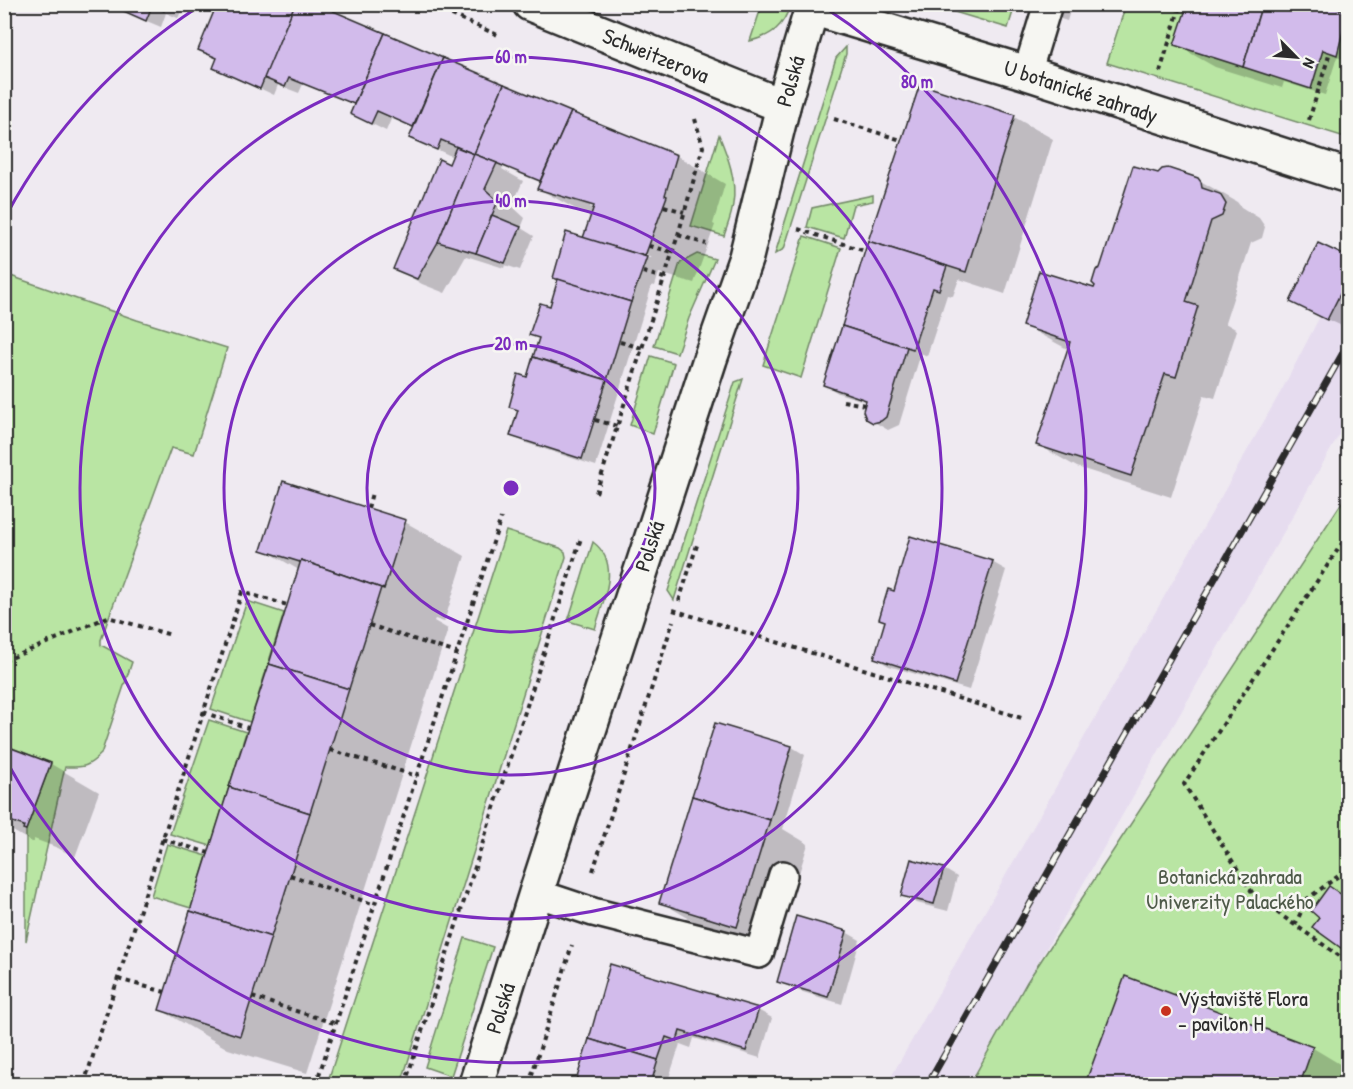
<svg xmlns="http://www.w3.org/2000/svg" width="1353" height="1089" viewBox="0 0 1353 1089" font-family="'Patrick Hand',sans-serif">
<rect width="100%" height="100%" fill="#efeaf1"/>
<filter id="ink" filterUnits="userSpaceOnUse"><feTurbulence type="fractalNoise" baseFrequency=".0167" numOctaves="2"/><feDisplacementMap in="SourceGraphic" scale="12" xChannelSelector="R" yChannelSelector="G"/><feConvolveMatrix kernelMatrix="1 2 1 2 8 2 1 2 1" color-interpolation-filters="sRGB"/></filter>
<g filter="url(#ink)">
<!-- built -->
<polygon fill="#e6dcef" points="1348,262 1348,419 1347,421 969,1084 887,1084 1284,386"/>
<!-- green -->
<g fill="#b9e5a3" stroke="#728867" stroke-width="1.5">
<polygon points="942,4 1015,4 1015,5 1008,28 941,8"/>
<path d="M762 5H790C784 26 772 36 750 41Z"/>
<polygon points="1126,5 1348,5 1348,138 1107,63"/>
<polygon points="846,47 846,54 784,249 775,254 836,58"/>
<path d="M719 135C728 157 737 180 733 204 732 215 727 226 724 236L691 226Z"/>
<polygon points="873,195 873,201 853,205 844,238 807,227 812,208"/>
<polygon points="804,236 841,248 801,378 763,365"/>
<polygon points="697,254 715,259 689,318 677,353 654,346 680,263"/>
<path d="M5 274 137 320 227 348 194 454 171 448 110 614 101 640V645L132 662 101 754C87 768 83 767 65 767L26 941V830L51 763 7 746 5 751Z"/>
<polygon points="651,356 674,363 653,434 630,425"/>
<polygon points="743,379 674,600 668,591 735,382"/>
<polygon points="1348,493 1348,1084 970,1084 1027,982"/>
<polygon points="506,531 560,548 565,552 566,557 401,1084 327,1084"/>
<path d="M593 542C622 564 603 600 595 629L568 621Z"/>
<polygon points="247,601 284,613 250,722 211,709"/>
<polygon points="209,720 246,732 211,846 170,834"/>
<polygon points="167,844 207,856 191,908 151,896"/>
<polygon points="465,938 493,947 451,1076 425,1067"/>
</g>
<!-- shadow -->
<g fill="#0003" fill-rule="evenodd">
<polygon points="106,4 185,4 178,18 166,13 161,27"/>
<path d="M315 4 570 114 677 156 725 184 713 224 715 225 694 283 659 273 655 286 652 285 596 466 526 443 512 435 519 412 510 407 528 378 540 340 531 334 551 308 584 240 592 218 539 189 542 183 503 167 502 169 523 181 512 206 525 218 521 228 534 236 520 270 505 265 504 268 466 256 445 293 422 284 395 268 453 157 411 137 414 128 392 117 386 131 366 121 355 105 303 84 299 93 278 85 274 95 215 67 218 59 200 49ZM590 204 601 207 600 210 590 207ZM639 251 652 258H646L638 254Z"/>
<polygon points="1014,4 1072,4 1067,21"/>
<polygon points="1177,4 1319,4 1348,14 1348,61 1337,57 1325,95 1284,82 1282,88 1215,67 1176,45 1187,10"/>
<polygon points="1014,117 1053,139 1005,294 959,279 953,296 947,295 927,356 921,353 899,425 888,430 869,419 867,402 838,393 825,385 875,244 870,240"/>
<polygon points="1158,175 1197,179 1237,202 1241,207 1259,218 1265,227 1262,238 1251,243 1225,323 1237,330 1215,398 1204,395 1171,497 1077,467 1038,445 1069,350 1023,325 1094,290 1102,269"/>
<polygon points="1319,245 1348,259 1348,313 1342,326 1306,309"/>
<polygon points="405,522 465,556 444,622 435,619 434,621 448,629 307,1073 228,1049 161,1010 299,570 263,549"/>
<polygon points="992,562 1006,570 969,690 889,666 875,658 895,593"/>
<polygon points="792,747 805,755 783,829 808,844 776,948 700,925 661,902"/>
<polygon points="7,748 51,764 99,792 75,857 58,848 34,839 34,842 32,842 4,826 4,756"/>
<polygon points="944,869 957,877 948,911 917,903 903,895"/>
<polygon points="1348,894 1348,951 1314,927"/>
<polygon points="846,932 860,940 842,1004 793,989 779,981"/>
<polygon points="611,966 758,1010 772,1018 760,1058 694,1038 691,1048 680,1044 667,1084 576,1084"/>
<polygon points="1126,978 1313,1048 1348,1069 1348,1084 1087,1084"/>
</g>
<!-- building -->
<g fill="#d2bbeb" stroke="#2b2b2b" stroke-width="1.5">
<polygon points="108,4 167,4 164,11 152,6 146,21"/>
<polygon points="217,4 295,4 260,89 213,68 217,58 198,50"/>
<polygon points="295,4 317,4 385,33 354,104 289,78 285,87 264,78"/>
<polygon points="1262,4 1243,67 1174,45 1186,9 1174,4"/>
<polygon points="1262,4 1324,4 1348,12 1337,55 1323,50 1311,89 1243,67"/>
<polygon points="385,33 443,58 413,127 377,111 371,124 350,114"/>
<polygon points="443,58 504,84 474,154 441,140 437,150 409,138"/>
<polygon points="504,84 571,112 540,181 474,154"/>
<polygon points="920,84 1015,115 966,272 868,241"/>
<polygon points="571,112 677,155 665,195 667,196 645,256 583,238 594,206 537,189"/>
<polygon points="456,147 474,154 438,242 417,279 393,269 439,159 449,164"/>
<polygon points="474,154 497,163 485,189 498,201 476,253 438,242"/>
<polygon points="1133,166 1158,173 1162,169 1168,168 1198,178 1201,182 1202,188 1220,194 1226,204 1222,216 1211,221 1186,302 1198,306 1176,377 1165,374 1131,476 1036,445 1070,342 1022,326 1039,271 1094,288 1095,286 1092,283 1096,270 1100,268"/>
<polygon points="492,215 521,227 505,263 476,253"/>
<polygon points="566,232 647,257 631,302 553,278"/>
<polygon points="868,241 947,266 939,290 933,288 913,349 842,326"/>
<polygon points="1318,243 1348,257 1348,278 1327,320 1290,302"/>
<polygon points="558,279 631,302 607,380 533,357 539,338 529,335 540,303 550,306"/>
<polygon points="842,326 907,347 886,417 881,421 873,423 866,419 863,411 866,400 823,385"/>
<polygon points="533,357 607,380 582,459 510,436 518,410 509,407 518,374 527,377"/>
<polygon points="283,481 406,520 384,589 301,560 300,562 261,550"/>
<polygon points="910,536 993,561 955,684 874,658 885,621 879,619 888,589 894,591"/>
<polygon points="301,560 381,588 349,689 269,664"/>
<polygon points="269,664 349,689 310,813 229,787"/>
<polygon points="715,723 792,746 770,820 692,796"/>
<polygon points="6,746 51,763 26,830 23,829 24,826 4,819 4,751"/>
<polygon points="229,787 310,813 271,937 190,911"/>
<polygon points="692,796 770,820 737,927 659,903"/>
<polygon points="911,859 944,868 934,904 901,896"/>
<polygon points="1329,886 1345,897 1348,891 1348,953 1312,927 1319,918 1311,911"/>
<polygon points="190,911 271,937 240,1036 159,1010"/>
<polygon points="796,916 847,931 828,997 777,982"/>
<polygon points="610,964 759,1008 746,1051 680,1031 677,1041 666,1037 658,1060 589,1039"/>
<polygon points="1125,976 1313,1047 1300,1084 1085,1084"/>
<polygon points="589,1039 658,1060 652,1080 664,1084 575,1084"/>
</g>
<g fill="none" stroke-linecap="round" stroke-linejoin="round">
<!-- service casing -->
<g stroke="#2b2b2b" stroke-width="32">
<g id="service">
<polyline points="1027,73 1048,4"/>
<polyline points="536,893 593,912 759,954 783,875"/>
</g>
</g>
<!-- minor casing -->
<g stroke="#2b2b2b" stroke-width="38">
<polyline id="minor" points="812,8 1027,73 1348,176"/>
</g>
<!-- tertiary casing -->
<g stroke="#2b2b2b" stroke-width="38">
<g id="tertiary">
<polyline points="530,4 783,106"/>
<polyline points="476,1084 536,893 710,359 746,257 783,106 813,4"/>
</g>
</g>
<!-- path -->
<g stroke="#2b2b2b" stroke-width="4" stroke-dasharray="4.5 4.5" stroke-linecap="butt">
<polyline points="427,4 500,36"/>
<polyline points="1160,72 1180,6"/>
<polyline points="834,119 901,140"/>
<polyline points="1309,120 1330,52"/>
<polyline points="664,206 684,212"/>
<polyline points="798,229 865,251"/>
<polyline points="678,235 706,244"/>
<polyline points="649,246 673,252"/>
<polyline points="643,272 664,278"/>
<polyline points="620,342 642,348"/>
<polyline points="843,401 865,405"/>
<polyline points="595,420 617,426"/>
<polyline points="596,493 678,235 703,147 695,119"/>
<polyline points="368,508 372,493"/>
<polyline points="1348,534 1184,784 1255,897 1348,962"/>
<polyline points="679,601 698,542"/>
<polyline points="673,610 1025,719"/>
<polyline points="369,625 457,653"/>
<polyline points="4,661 108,617 171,635"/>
<polyline points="203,712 248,728"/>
<polyline points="330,750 417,776"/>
<polyline points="162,839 209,853"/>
<polyline points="593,871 673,621"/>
<polyline points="290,875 375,905"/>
<polyline points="1295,925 1307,899 1348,869"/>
<polyline points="118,979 165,992"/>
<polyline points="252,997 337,1024"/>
<polyline points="84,1084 242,592 287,605"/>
<polyline points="316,1084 501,518"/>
<polyline points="405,1084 581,538"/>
<polyline points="529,1084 572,945"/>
</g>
<!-- service -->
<use href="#service" stroke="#f6f6f2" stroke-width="27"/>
<!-- minor -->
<use href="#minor" stroke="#f6f6f2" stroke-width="33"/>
<!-- tertiary -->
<use href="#tertiary" stroke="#f6f6f2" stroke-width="33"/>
<!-- rail casing -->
<g stroke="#2b2b2b" stroke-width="7">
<polyline id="rail" points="928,1084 1348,344"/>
</g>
<!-- rail -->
<use href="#rail" stroke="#f6f6f2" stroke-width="4.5" stroke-dasharray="14" stroke-linecap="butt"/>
</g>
</g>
<!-- distance rings -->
<g fill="none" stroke="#7b2cbf" stroke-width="3">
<circle cx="511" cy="488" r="144"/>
<circle cx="511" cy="488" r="287"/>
<circle cx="511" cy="488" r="431"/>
<path d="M7 214A574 574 0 0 1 198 7M824 7A574 574 0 1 1 7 762"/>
</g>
<!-- markers -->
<circle fill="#c8321e" stroke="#f6f6f2" stroke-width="2" cx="1166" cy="1011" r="6"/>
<g text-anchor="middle" stroke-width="5" stroke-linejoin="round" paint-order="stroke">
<!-- street labels -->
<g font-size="22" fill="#2b2b2b" stroke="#f6f6f2">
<text transform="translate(656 55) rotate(22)" y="8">Schweitzerova</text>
<text transform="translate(790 81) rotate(-74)" y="8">Polská</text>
<text transform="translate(1081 91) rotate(18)" y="8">U botanické zahrady</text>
<text transform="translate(649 546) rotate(-72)" y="8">Polská</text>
<text transform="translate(500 1008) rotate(-73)" y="8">Polská</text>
</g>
<!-- park labels -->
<g font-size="22" fill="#4e5a49" stroke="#f6f6f2">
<text x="1230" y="884">Botanická zahrada<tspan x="1230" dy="25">Univerzity Palackého</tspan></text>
</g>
<!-- poi labels -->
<g font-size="22" fill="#2b2b2b" stroke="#f6f6f2" text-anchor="start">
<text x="1178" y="1006">Výstaviště Flora<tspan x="1178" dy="25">- pavilon H</tspan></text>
</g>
</g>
<circle cx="511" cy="488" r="9" fill="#7b2cbf" stroke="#f6f6f2" stroke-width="3"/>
<g font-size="18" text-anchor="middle" font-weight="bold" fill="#7b2cbf" stroke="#f6f6f2" stroke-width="5" stroke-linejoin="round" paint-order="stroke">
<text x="511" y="63">60 m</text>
<text x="917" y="88">80 m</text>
<text x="511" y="207">40 m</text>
<text x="511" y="350">20 m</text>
</g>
<!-- margin -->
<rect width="1353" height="1089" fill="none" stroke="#f6f6f2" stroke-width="24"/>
<rect x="12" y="12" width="1329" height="1065" fill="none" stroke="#2b2b2b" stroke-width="2" filter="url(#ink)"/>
<!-- north arrow -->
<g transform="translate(1296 57) rotate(115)" stroke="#f6f6f2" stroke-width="4.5" paint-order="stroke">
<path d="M0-4.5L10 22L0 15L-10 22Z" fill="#2b2b2b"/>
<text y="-9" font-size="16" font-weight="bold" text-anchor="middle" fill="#2b2b2b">N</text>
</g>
</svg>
